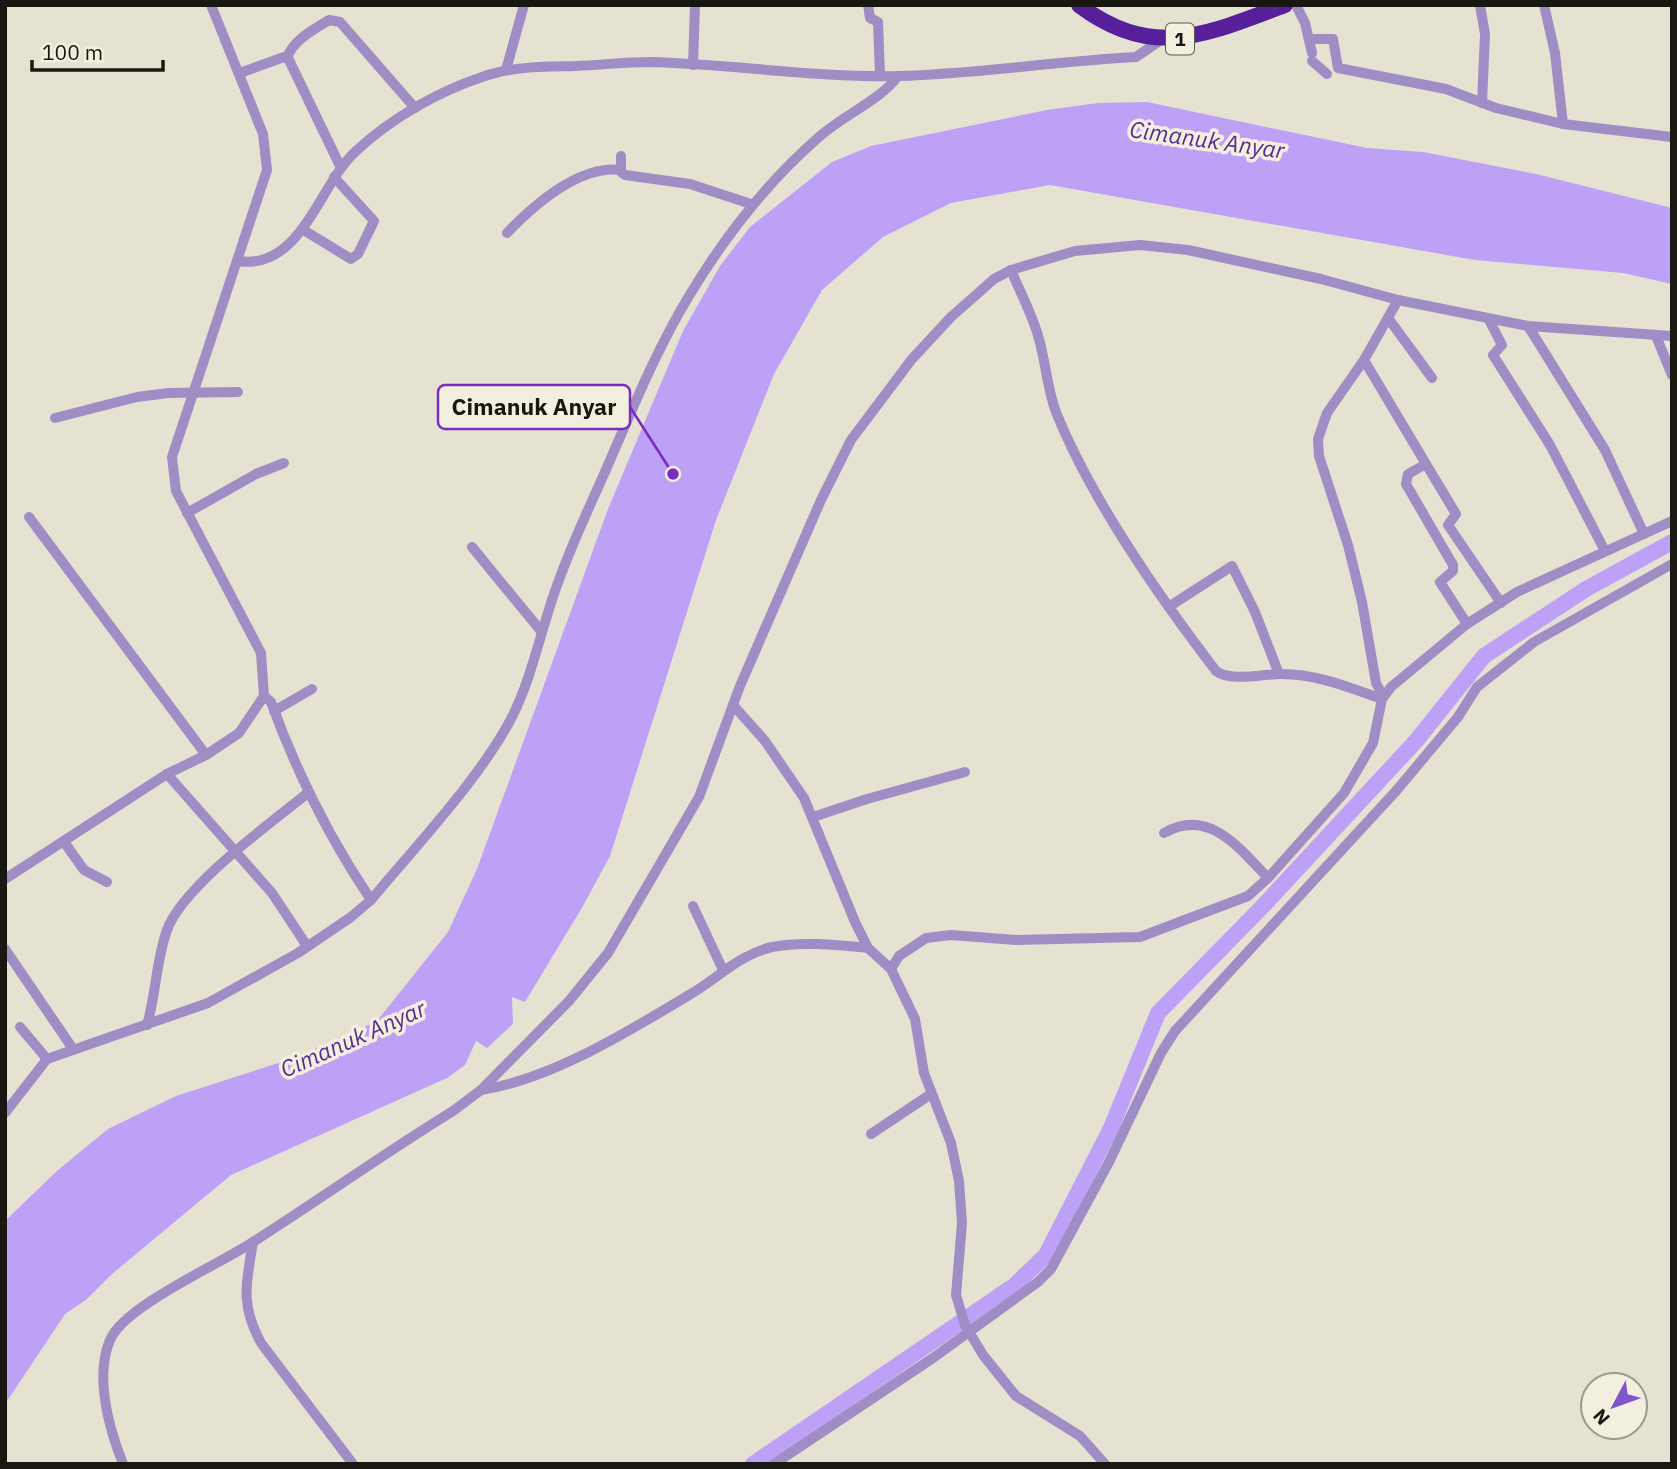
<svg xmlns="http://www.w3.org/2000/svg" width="1677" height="1469" viewBox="0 0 1677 1469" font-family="'IBM Plex Sans',sans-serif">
<rect width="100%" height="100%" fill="#e6e2d1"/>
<!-- water -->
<polygon fill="#bca1f7" points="1147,102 1367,148 1423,152 1536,174 1672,208 1672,284 1623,273 1475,260 1050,185 951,203 883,237 822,290 774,374 716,520 610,856 583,906 525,1002 512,997 513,1024 487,1048 476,1041 465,1065 447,1078 231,1175 112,1274 87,1299 65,1314 5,1404 5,1221 58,1170 108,1129 176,1096 297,1057 377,1021 448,932 477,869 608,509 648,414 683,331 720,266 750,227 832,162 871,146 1047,110 1098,103"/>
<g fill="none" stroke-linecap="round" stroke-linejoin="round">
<!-- river -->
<polyline stroke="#bca1f7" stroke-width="16" points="753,1464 1015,1285 1046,1255 1111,1128 1158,1013 1263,906 1416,741 1484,656 1586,589 1672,542"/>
<!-- minor -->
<g stroke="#9f8ec5" stroke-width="10">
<polyline points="868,5 870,18 878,22 880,75"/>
<polyline points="1296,5 1305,23 1312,53"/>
<polyline points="1480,5 1485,34 1482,103"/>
<polyline points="1544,5 1555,53 1563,124"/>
<polyline points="1310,39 1333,39 1338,68 1446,89 1496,108 1563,124 1672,137"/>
<path d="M287 58C293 40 313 30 329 20L340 22 415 108"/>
<polyline points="1312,61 1327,74"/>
<polyline points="693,65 695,5"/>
<polyline points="506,70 524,5"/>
<polyline points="240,73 284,57 289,60 341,168"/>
<polyline points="621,156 621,172 625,175 690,184 751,204"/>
<polyline points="302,229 351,259 358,254 374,221 334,177"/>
<path d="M507 233C534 205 579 165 621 170"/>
<path d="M238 261C301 271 319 185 355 152 390 119 437 92 482 77 512 66 545 67 576 66 601 65 626 62 650 62 733 64 816 78 899 76 978 74 1057 61 1136 57L1161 40"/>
<path d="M1011 270C1020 292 1033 316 1039 339 1046 364 1047 388 1056 412 1090 497 1160 598 1216 671 1230 682 1263 674 1281 674 1317 674 1348 687 1382 699"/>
<polyline points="1388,318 1432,378"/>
<polyline points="1488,318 1502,345 1493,355 1550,445 1605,551"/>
<polyline points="1528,326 1605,450 1644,534"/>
<polyline points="1656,336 1672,375"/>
<polyline points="1364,360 1426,464 1408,474 1406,484 1453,565 1453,571 1440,582 1467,624"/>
<polyline points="55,418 137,397 168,393 238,392"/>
<polyline points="1426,464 1456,514 1448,525 1501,603"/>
<polyline points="187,513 256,474 284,463"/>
<polyline points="29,517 206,755"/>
<polyline points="472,547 541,631"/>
<polyline points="1170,606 1232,566 1255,612 1279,674"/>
<path d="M264 696 271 702C296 771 330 839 371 900 415 847 483 775 513 715 534 672 542 624 559 580 574 538 594 498 611 458 635 403 658 347 689 296 725 236 766 183 819 137 841 117 883 98 898 76"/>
<polyline points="1383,696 1376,683 1362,602 1348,545 1319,456 1318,439 1327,413 1364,360 1398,300"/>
<polyline points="733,705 765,741 804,798 855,922 868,948 891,969 915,1019 924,1073 951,1143 959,1181 962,1223 956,1295 965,1325 983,1355 1016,1396 1080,1436 1105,1464"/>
<polyline points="274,711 312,689"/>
<polyline points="167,774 272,893 307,946"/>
<polyline points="813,817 867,799 965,772"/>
<path d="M1164 833C1209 807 1239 848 1268 878"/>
<polyline points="64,842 84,870 107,882"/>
<polyline points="5,879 167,774 206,755 239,733 264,696 261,653 176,491 172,457 267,170 263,134 211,5"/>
<polyline points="693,906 723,970"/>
<polyline points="5,949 73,1049"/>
<polyline points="891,969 899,956 926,938 951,935 1016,940 1140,937 1248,896 1268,878 1344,793 1373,743 1382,699 1391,687 1467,624 1517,592 1672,521"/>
<path d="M147 1025C156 994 156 961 167 930 183 886 272 822 309 792"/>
<polyline points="20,1027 47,1059"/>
<path d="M481 1090C552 1079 633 1029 694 992 720 976 741 954 772 947 802 941 838 945 868 948"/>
<polyline points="5,1113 47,1059 208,1003 298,953 351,917 371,900"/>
<polyline points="871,1134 931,1094"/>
<path d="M253 1242C246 1284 240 1304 261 1343L353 1464"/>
<path d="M123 1464C109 1428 94 1378 110 1340 124 1306 220 1264 253 1242 320 1199 385 1153 453 1111L481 1090 569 1001 608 953 699 797 740 686 821 500 851 440 912 359 951 317 994 279 1011 270 1075 251 1140 245 1188 250 1321 279 1398 300 1528 326 1672 336"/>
<polyline points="774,1464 933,1358 1038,1282 1051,1269 1109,1162 1161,1053 1175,1031 1396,791 1458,717 1477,687 1534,642 1672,564"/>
</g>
<!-- highway -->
<path stroke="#571f9a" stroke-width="16" d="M1079 5C1153 61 1207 34 1285 5"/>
</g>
<g text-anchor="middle" stroke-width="7" stroke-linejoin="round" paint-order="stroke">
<!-- shield labels -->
<rect fill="#f3efde" stroke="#5a584e" stroke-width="2" x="1166" y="23.5" width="28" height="31" rx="5"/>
<g font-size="19" font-weight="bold" fill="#191711">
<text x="1180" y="46">1</text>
</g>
<!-- water labels -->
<g font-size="23" font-style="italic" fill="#562e90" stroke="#f3efde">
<text transform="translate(1207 140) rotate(8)" y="8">Cimanuk Anyar</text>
<text transform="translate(353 1039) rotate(-24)" y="8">Cimanuk Anyar</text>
</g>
</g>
<!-- callouts -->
<path fill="none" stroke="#7b2cbf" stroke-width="2.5" d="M673 474L630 407"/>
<circle fill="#7b2cbf" stroke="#f3efde" stroke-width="2.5" cx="673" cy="474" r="7"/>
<rect fill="#f3efde" stroke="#7b2cbf" stroke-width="2.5" x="438" y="385" width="192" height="44" rx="7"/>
<g font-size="23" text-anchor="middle" font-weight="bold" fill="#191711">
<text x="534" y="415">Cimanuk Anyar</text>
</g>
<!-- border -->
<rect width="1677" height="1469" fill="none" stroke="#191711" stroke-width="14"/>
<!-- north arrow -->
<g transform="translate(1614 1406) rotate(229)"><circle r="33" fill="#f3efde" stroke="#9c998c" stroke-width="2"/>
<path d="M0-5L12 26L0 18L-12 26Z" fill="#8254cd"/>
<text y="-10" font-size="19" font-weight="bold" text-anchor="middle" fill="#191711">N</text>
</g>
<!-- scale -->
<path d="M32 60v10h131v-10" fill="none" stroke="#191711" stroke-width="3.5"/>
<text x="42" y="60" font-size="21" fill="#191711" stroke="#f3efde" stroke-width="5" paint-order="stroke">100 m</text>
</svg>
